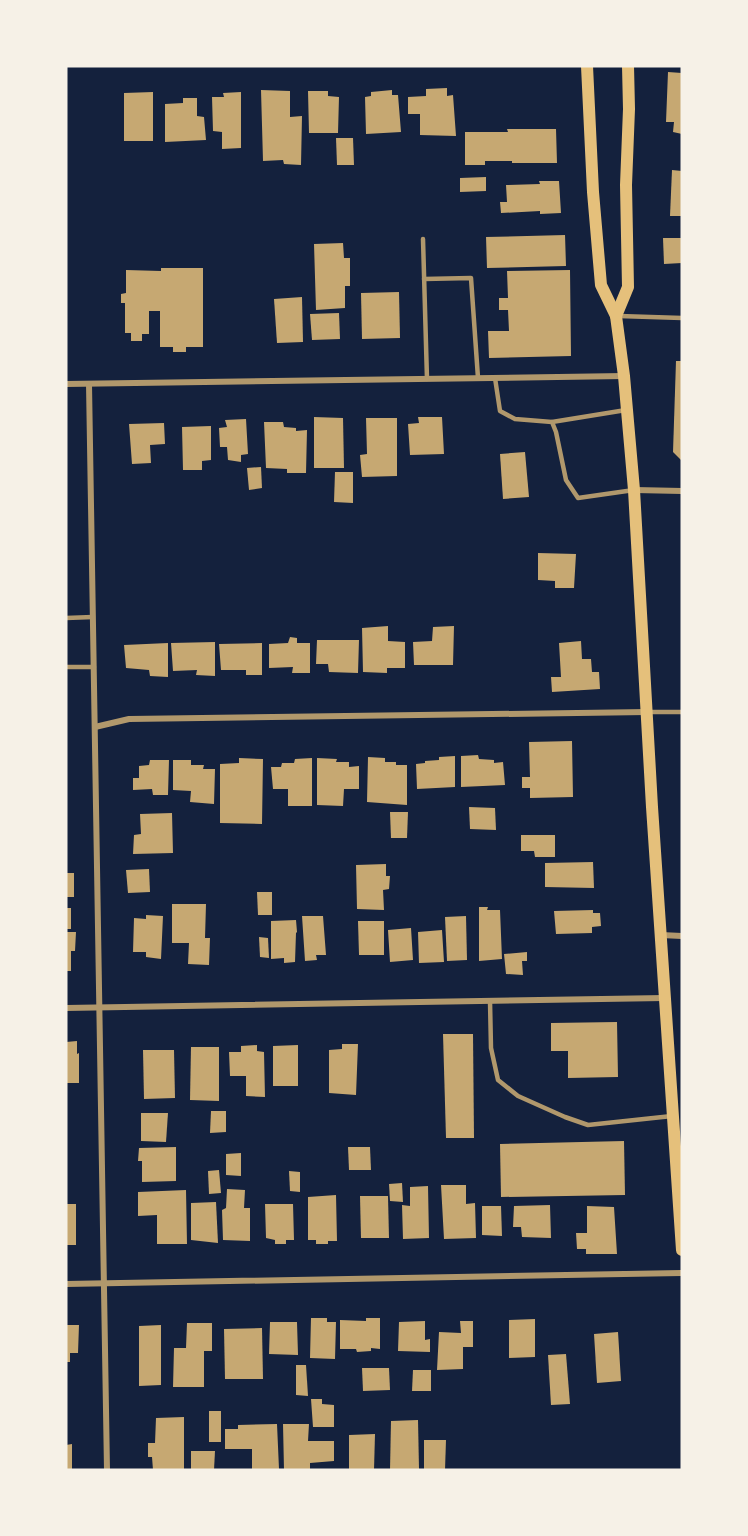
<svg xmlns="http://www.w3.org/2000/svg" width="748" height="1536" viewBox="0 0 748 1536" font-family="Poppins,sans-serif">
<rect width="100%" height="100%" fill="#14213d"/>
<!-- building -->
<g fill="#c6a872">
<polygon points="668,72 682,73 682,134 673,132 674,122 666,122"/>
<polygon points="447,88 447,96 453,95 456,136 420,135 420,114 408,114 408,97 426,96 426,89"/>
<polygon points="261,90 290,91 290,117 302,116 301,165 284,164 283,160 263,161"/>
<polygon points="392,90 392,95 398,95 401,132 366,134 365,97 371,96 371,92"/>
<polygon points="308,91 328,91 328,96 339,97 338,133 309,133"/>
<polygon points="153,92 153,141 124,141 124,93"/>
<polygon points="241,92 241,148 222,149 222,132 213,131 212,97 224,97 223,93"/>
<polygon points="183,98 197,98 197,116 204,117 206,140 165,142 165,104 183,103"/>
<polygon points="507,129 556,129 557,163 512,163 512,161 485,161 485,165 465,165 465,132 508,132"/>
<polygon points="336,138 353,138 354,165 337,165"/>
<polygon points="672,170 682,171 682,216 670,216"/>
<polygon points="486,177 486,191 460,192 460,178"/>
<polygon points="539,181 559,181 561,213 540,214 540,211 501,213 500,202 507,202 506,185 540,184"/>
<polygon points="565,235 566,266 487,268 486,237"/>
<polygon points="663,238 682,238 682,263 664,264"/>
<polygon points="343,243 344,258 350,258 350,286 345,286 345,308 316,310 314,244"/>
<polygon points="161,268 203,268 203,347 186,347 186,352 173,352 173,347 160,347 160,311 149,311 149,334 142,334 142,341 131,341 131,333 125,333 125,303 121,303 121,294 126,293 126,270 161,271"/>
<polygon points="570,270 571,356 489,358 488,331 509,331 508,310 499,310 499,298 508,298 507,271"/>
<polygon points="399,292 400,338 362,339 361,293"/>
<polygon points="302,297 303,342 277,343 274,299"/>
<polygon points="339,313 340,339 312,340 310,314"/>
<polygon points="676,361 682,361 682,461 673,452"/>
<polygon points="314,417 343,418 344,468 314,468"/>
<polygon points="418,417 442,417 444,454 410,455 408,424 419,423"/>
<polygon points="366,418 397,418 397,476 362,477 360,455 367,454"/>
<polygon points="246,419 248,454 241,455 241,462 228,460 227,447 220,447 219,428 227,427 225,420"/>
<polygon points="264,422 283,422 284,427 296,428 296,431 307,430 306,473 287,473 287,469 266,468"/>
<polygon points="164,423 165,444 150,445 151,463 132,464 129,424"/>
<polygon points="211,426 211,460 202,461 202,470 183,470 182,427"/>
<polygon points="525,452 529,497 503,499 500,454"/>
<polygon points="261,467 262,488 249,490 247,468"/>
<polygon points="335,472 353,472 353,503 334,502"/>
<polygon points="538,553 576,554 574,588 555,588 555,581 538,580"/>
<polygon points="388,626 388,641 405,642 405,668 387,668 387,673 363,672 362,628"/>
<polygon points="454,626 453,665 414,665 413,642 432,641 433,627"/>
<polygon points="290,637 297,638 297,643 310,643 310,673 292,673 293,667 269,668 269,644 288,643"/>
<polygon points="317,640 359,640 358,673 329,672 328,664 316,664"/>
<polygon points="581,641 582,659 591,659 592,672 599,672 600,689 552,692 551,677 561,677 559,643"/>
<polygon points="215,642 215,676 196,675 197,670 173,671 171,643"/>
<polygon points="168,643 168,677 150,676 149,670 126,668 124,645"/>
<polygon points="262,643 262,675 246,675 246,670 221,670 219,644"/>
<polygon points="572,741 573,797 530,798 530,788 522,788 522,777 530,777 529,742"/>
<polygon points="478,755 479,759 494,760 494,763 503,762 505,785 461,787 461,756"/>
<polygon points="455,756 455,787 417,789 416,764 425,763 425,761 439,760 439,757"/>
<polygon points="368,757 385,758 385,762 396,762 396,765 407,765 407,805 367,802"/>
<polygon points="239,758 263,759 262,824 220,823 220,764 239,763"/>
<polygon points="312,758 312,806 288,806 288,789 273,789 271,767 281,767 282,763 294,763 295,759"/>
<polygon points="317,758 337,759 336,762 349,762 349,767 359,766 359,789 344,789 343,806 317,805"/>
<polygon points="150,760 169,760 168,795 153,795 152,789 133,790 133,778 139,778 139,766 149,765"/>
<polygon points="173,760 191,760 191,765 204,765 203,769 215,769 214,804 190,802 191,791 173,790"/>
<polygon points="469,807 495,808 496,830 470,829"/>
<polygon points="390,812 408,812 407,838 391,838"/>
<polygon points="172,813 173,853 133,854 134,835 141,834 140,814"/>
<polygon points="521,835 555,835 555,857 535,857 534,851 521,851"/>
<polygon points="593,862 594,888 545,887 545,863"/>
<polygon points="386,864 386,876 390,876 389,889 383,890 384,910 357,909 356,865"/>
<polygon points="149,869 150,892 128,893 126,870"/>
<rect x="66" y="873" width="8" height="24"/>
<polygon points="257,892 272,892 272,915 258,915"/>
<polygon points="172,904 206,904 205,938 210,938 209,965 188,964 189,943 172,943"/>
<polygon points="479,907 488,907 487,910 500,910 502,959 479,961"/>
<rect x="66" y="908" width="5" height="21"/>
<polygon points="593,910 593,913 600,913 601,926 592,927 592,933 556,934 554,911"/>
<polygon points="146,915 163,916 161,959 146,957 146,952 133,952 134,918 146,919"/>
<polygon points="302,916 323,916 326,955 316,955 317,960 305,961"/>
<polygon points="466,916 467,960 447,961 445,917"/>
<polygon points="296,920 297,932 296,933 295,962 284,963 284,958 271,959 271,921"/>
<polygon points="358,921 384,921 384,955 359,955"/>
<polygon points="411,928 413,960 390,962 388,930"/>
<polygon points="442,930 444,962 419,963 418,932"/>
<polygon points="66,932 76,932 75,951 71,951 71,971 66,971"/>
<polygon points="259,937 268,938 269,958 260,957"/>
<polygon points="527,952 527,961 522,961 523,975 506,974 504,954"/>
<polygon points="617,1022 618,1077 568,1078 568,1051 551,1051 551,1023"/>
<polygon points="443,1034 473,1034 474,1138 446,1138"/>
<polygon points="77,1041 77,1054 79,1053 79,1083 66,1083 66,1042"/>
<polygon points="342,1044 358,1044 356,1095 329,1093 329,1050 342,1049"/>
<polygon points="257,1045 257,1051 264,1052 265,1097 246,1096 246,1076 230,1076 229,1052 241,1052 241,1046"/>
<polygon points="298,1045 298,1086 273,1086 273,1046"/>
<polygon points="191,1047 219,1047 219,1101 190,1100"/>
<polygon points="143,1050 174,1050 175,1098 144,1099"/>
<polygon points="211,1111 226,1111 226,1132 210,1133"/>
<polygon points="141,1113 168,1113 166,1142 141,1141"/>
<polygon points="624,1141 625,1195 501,1197 500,1144"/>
<polygon points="176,1147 176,1181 142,1182 142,1161 138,1161 139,1148"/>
<polygon points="348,1147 370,1147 371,1170 349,1170"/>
<polygon points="241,1153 241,1176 226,1175 226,1154"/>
<polygon points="219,1170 221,1193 209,1194 208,1171"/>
<polygon points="289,1171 300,1172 300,1192 290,1191"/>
<polygon points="402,1183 403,1202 390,1201 389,1184"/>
<polygon points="441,1185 466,1185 466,1204 475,1203 476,1238 444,1239"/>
<polygon points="428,1186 429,1238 403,1239 402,1205 410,1206 410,1187"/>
<polygon points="227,1189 245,1190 244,1208 250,1208 250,1241 223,1240 222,1210 226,1208"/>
<polygon points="186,1190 187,1244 157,1244 157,1215 138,1216 138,1192"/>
<polygon points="336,1195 337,1241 328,1241 328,1244 316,1244 316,1240 308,1240 308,1197"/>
<polygon points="360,1196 388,1196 389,1238 361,1238"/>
<polygon points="216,1202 218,1243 191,1240 191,1203"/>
<rect x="66" y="1204" width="10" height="41"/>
<polygon points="265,1204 293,1204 294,1240 286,1240 286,1244 275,1244 275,1240 266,1238"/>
<polygon points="550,1205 551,1238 522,1237 521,1227 513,1227 514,1206"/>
<polygon points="482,1206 501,1206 502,1236 482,1235"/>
<polygon points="587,1206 614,1207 617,1254 586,1254 586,1249 577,1249 576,1233 587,1233"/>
<polygon points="311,1318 327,1318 327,1322 336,1322 335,1359 310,1358"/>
<polygon points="366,1318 380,1318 380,1349 371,1348 371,1351 357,1352 356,1349 340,1349 340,1320 366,1321"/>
<polygon points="535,1319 535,1357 509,1358 509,1320"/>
<polygon points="425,1321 425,1340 430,1339 430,1352 398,1351 399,1322"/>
<polygon points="460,1321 473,1321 473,1347 463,1347 463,1369 437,1370 439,1332 461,1333"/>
<polygon points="270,1322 297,1322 298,1355 269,1354"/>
<polygon points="187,1323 212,1323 212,1351 204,1351 204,1387 173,1387 174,1348 186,1348"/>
<polygon points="66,1325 79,1325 78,1353 70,1353 70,1362 66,1362"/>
<polygon points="161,1325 161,1385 139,1386 139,1326"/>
<polygon points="262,1328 263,1379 225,1379 224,1329"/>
<polygon points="618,1332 621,1381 597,1383 594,1334"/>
<polygon points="566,1354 570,1404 551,1405 548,1355"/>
<polygon points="296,1365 306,1365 308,1396 296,1395"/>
<polygon points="362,1368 389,1368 390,1390 363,1391"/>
<polygon points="413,1370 431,1370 431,1391 412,1391"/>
<polygon points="311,1399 322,1399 322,1404 334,1405 334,1427 313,1427"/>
<rect x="209" y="1411" width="12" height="31"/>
<polygon points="184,1417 184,1470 153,1470 152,1457 148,1457 148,1443 155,1443 156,1418"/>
<polygon points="418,1420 419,1469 390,1470 391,1421"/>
<polygon points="277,1424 279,1469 252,1470 252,1449 225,1449 225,1429 238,1429 238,1425"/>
<polygon points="283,1424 309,1424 308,1441 334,1441 334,1461 310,1463 310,1470 284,1470"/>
<polygon points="375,1434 374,1470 349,1470 349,1435"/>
<polygon points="424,1440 446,1440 445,1470 424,1470"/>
<polygon points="72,1444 72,1470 66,1470 66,1445"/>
<polygon points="191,1451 215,1451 214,1470 191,1470"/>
</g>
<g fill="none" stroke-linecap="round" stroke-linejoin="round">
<!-- service -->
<g stroke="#b1986c" stroke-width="4.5">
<polyline points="423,239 427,379"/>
<polyline points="424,279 471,278 478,378"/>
<polyline points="619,316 682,318"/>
<polyline points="495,378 500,411 515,419 552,422 556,432 566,480 578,498 634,490"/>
<polyline points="552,422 626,410"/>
<polyline points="66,618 93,617"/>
<polyline points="66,667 94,667"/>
<polyline points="647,712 682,712"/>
<polyline points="490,1001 491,1048 498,1080 518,1096 565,1117 588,1125 672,1116"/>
</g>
<!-- minor -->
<g stroke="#b1986c" stroke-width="6">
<polyline points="66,384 624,376"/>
<polyline points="89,384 107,1470"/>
<polyline points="635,490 682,491"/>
<polyline points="95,727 129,719 647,712"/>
<polyline points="661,935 682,936"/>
<polyline points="66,1008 664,998"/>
<polyline points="66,1284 682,1273"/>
</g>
<!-- secondary -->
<g stroke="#e5c07b" stroke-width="12">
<polyline points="587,66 593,192 601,285 616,316 624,376 634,490 652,807 682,1250"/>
<polyline points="616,316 628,287 626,185 629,109 628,66"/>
</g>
</g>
<!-- border -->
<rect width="748" height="1536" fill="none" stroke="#f6f1e7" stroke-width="135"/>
</svg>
